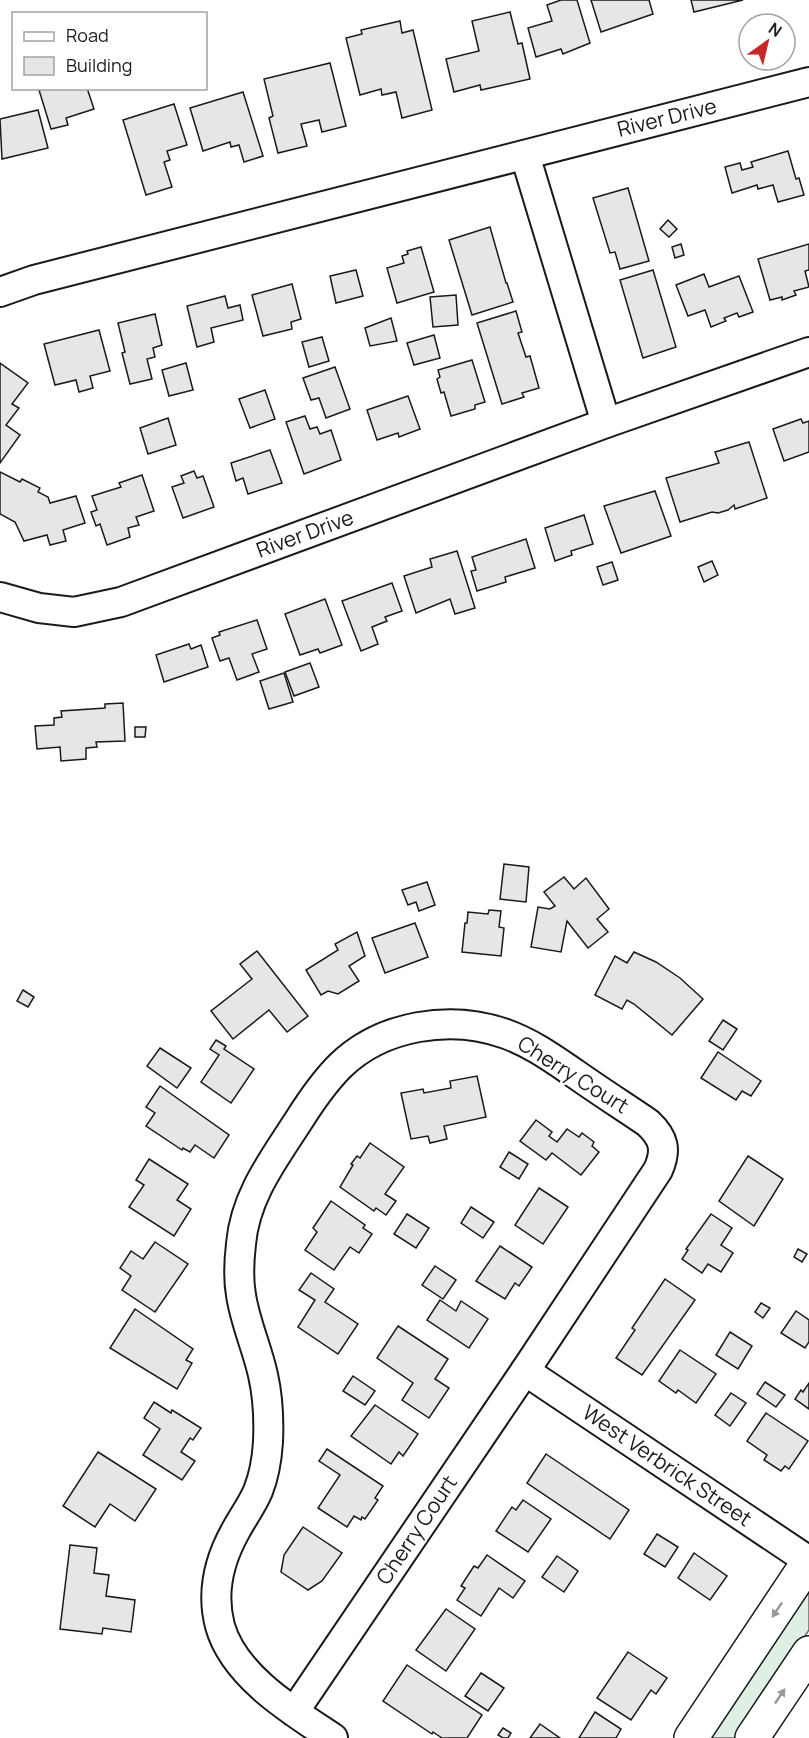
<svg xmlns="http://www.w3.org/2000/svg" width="809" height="1738" viewBox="0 0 809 1738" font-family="Manrope,sans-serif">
<rect width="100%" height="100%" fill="#fff"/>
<!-- green -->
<polygon fill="#e0efe3" stroke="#6a6a6a" stroke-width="1.5" points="809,1590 809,1630 736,1738 709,1738"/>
<!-- building -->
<g fill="#e6e6e6" stroke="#1a1a1a" stroke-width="1.5">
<polygon points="561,0 577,0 590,43 563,54 561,49 536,57 528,28 552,21 547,5"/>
<polygon points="591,0 649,0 653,14 601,32"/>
<polygon points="691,0 743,0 694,12"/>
<polygon points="510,12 518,44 522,43 530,79 481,90 480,85 454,92 446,59 479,51 472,21"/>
<polygon points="400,21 402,33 413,30 432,110 402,118 396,92 382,95 381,89 360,95 346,38 362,34 361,30"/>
<polygon points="330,63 346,126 322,132 319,120 301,124 307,146 278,153 269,118 273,116 264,79"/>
<polygon points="44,88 87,88 94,109 66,118 68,125 51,129 39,90"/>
<polygon points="243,92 263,156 244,162 239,145 231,147 230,142 203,151 190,108"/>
<polygon points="174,104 187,145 167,151 170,160 164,162 172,187 146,195 123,120"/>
<polygon points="38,110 48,148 2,159 0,119"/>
<polygon points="788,151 796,179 799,178 804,195 778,202 773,185 758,189 757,185 732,193 725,167 740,163 742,170 753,167 751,162"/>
<polygon points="628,188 649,261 620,269 615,252 610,253 593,198"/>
<polygon points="668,220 677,229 669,237 660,229"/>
<polygon points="490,227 506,283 507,283 513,302 472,315 449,240"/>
<polygon points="681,244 684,255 675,258 672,247"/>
<polygon points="809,244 809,270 805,271 809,287 794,291 796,295 782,300 782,297 770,300 758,259"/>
<polygon points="421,247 434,292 397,303 387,268 404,263 402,256 408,254 407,251"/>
<polygon points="356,270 363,296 336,303 330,276"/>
<polygon points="653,270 676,347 643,358 620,280"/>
<polygon points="704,274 709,287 739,276 753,312 739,317 737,313 724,318 726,321 711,327 705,310 688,316 676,285"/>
<polygon points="292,284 301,319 291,322 292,329 263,336 252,295"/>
<polygon points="456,295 458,325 433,327 430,297"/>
<polygon points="225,296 228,308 240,305 243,320 211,328 214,342 197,347 187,306"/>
<polygon points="516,311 522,332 518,333 526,357 530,356 539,388 522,393 524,397 502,404 477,323"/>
<polygon points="155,314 162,345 153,348 155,357 147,359 152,379 130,384 122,353 125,352 118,323"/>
<polygon points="391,318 397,341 370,346 365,328"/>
<polygon points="99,330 110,371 90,376 93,388 79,392 76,380 55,385 44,344"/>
<polygon points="434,335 440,358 414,365 407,343"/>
<polygon points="322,337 329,361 309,367 302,342"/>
<polygon points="472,360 485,402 475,405 475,409 451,416 444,392 441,393 437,379 440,377 438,370"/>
<polygon points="0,363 28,383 12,404 19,408 6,425 20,435 0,463"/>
<polygon points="186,363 193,390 169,396 162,370"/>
<polygon points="335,367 350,409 326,418 319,398 311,400 303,378"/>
<polygon points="265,390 275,419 250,428 239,399"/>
<polygon points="408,396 420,429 399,437 398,433 377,440 367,410"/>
<polygon points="305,416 310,429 317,427 320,434 331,430 341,460 304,474 286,422"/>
<polygon points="168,418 176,445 148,454 140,428"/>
<polygon points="801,419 803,423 809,421 809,452 784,461 773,429"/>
<polygon points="749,442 767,498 735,509 734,505 728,510 718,513 712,512 680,522 666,478 719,463 715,452"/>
<polygon points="270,450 282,483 248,494 243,478 236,481 231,463"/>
<polygon points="194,471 197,478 203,476 214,507 183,518 172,487 184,483 181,476"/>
<polygon points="0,472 20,482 22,479 40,488 38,492 48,497 50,503 76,496 85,523 63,530 66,541 50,545 47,535 24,541 15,522 0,514"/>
<polygon points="142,475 154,511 136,517 139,525 128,528 130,537 107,545 100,524 96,526 91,512 97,510 92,496 121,487 119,483"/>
<polygon points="655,491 671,536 621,553 604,506"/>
<polygon points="584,515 593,544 571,551 572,555 555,561 545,528"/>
<polygon points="526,539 535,568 505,577 506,582 477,591 471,571 476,570 472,557"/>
<polygon points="457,551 475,608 455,614 450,599 416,613 404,576 432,567 430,559"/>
<polygon points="712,561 718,575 704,582 698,567"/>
<polygon points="612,562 618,580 603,585 597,567"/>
<polygon points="392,583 402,611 385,617 387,621 372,627 378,644 361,651 342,601"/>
<polygon points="325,599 342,645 320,653 318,649 300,655 285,614"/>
<polygon points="257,620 267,649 252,654 259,672 237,680 229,658 220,661 212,638 220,635 219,632"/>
<polygon points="189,644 191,649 201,645 208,667 164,682 156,655"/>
<polygon points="310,663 319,687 294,696 285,672"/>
<polygon points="284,673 293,702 269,709 260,681"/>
<polygon points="123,703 125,741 96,742 97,747 86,748 86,759 61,761 60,747 37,749 35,726 54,725 54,718 62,717 61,711 105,708 105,704"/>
<polygon points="135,727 146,727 145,737 135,737"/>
<polygon points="504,864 529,867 526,902 500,899"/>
<polygon points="564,877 574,889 586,878 609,909 597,919 608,932 588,948 567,921 561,952 531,947 538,907 550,909 555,906 544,892"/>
<polygon points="427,882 435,905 419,911 416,902 408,905 402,890"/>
<polygon points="489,910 501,911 499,927 504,928 501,956 462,952 465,923 467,923 468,912 488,914"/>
<polygon points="415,923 428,957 385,973 372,938"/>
<polygon points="357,932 365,956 349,966 359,981 338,994 328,991 321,995 306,970 338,950 335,944"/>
<polygon points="257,951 308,1016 287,1032 269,1010 233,1039 211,1011 252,979 240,964"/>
<polygon points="634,952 656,962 680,978 703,999 672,1035 634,1004 627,1000 622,1009 595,995 615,956 627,963"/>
<polygon points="23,990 34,997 28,1007 17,1001"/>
<polygon points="723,1020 737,1029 723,1050 709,1041"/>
<polygon points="216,1040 226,1046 224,1049 254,1069 231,1103 201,1082 219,1055 210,1049"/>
<polygon points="160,1048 191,1068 177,1088 147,1066"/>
<polygon points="718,1052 761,1081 751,1096 742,1091 736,1100 701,1078"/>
<polygon points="477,1076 486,1117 444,1126 447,1139 430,1143 428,1136 411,1139 401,1093 423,1089 424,1093 451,1088 450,1081"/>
<polygon points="160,1086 229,1135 214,1158 195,1145 190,1152 183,1148 182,1150 146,1126 155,1113 146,1107"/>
<polygon points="536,1120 552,1132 549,1136 557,1142 567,1129 579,1137 582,1133 594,1142 592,1146 599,1152 581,1175 552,1153 546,1160 520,1141"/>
<polygon points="370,1143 404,1167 385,1194 396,1201 386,1215 376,1208 374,1211 340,1187 353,1165 351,1164 357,1156 360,1158"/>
<polygon points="509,1152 528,1164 519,1179 500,1167"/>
<polygon points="748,1156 783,1179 754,1226 719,1201"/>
<polygon points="149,1159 188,1184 177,1200 191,1209 174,1236 129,1207 144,1185 136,1180"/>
<polygon points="539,1188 568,1207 543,1244 515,1225"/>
<polygon points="331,1201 365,1225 363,1228 372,1234 359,1253 350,1247 334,1270 305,1250 317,1232 313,1228"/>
<polygon points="471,1207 494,1222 483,1238 461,1223"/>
<polygon points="407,1214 429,1228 416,1248 394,1234"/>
<polygon points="711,1214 732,1228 721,1245 733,1253 721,1272 708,1264 702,1273 682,1259 688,1250 686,1249"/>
<polygon points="155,1242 188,1264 155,1312 122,1290 131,1276 120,1268 131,1251 143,1259"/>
<polygon points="500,1246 532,1267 519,1286 515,1283 505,1299 476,1281"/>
<polygon points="798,1249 807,1254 802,1262 794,1257"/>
<polygon points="435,1266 456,1280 443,1299 422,1285"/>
<polygon points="311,1273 334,1289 325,1302 358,1324 338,1354 298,1327 315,1300 299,1290"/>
<polygon points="665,1279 695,1300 642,1375 616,1358 635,1330 632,1328"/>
<polygon points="440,1300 456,1311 461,1301 488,1319 469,1348 427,1320"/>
<polygon points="761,1303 770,1308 763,1318 755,1312"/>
<polygon points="135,1309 193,1349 186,1360 192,1363 177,1389 110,1348"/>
<polygon points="796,1311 809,1320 809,1342 805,1348 781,1333"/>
<polygon points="398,1326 448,1359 435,1379 449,1388 429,1418 402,1400 413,1383 377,1358"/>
<polygon points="730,1332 752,1346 738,1369 716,1355"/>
<polygon points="680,1350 716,1374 696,1403 678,1390 676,1393 659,1381"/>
<polygon points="353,1376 375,1391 365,1405 343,1391"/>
<polygon points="765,1382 785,1395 776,1407 757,1394"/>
<polygon points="809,1383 809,1409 795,1399 801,1390 803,1392"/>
<polygon points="731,1393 746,1403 730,1426 715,1415"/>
<polygon points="154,1402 171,1413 172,1410 201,1428 193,1440 190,1438 181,1452 195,1461 182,1480 143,1455 160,1429 144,1418"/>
<polygon points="375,1405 418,1434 403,1456 399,1452 391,1464 351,1436"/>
<polygon points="766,1413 808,1441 789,1469 785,1466 781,1471 764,1460 767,1455 747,1441"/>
<polygon points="327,1449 383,1486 375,1498 378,1500 365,1519 362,1517 361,1520 354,1516 347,1527 318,1508 340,1475 319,1461"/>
<polygon points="98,1452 156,1489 135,1521 110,1504 95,1527 63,1506"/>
<polygon points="546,1454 629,1510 610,1539 527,1483"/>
<polygon points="523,1500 551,1519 528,1552 496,1531 512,1507 516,1510"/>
<polygon points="303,1527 342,1553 322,1581 308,1590 281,1572 284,1555"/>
<polygon points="657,1534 678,1547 665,1567 644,1554"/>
<polygon points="70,1545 97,1548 94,1573 109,1575 106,1596 135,1600 131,1632 103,1628 102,1634 60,1629"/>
<polygon points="694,1553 727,1576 710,1600 678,1578"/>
<polygon points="487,1555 525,1581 513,1598 499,1588 481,1616 457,1600 465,1588 461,1586 474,1566 478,1568"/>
<polygon points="557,1556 578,1571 564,1592 542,1577"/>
<polygon points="446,1609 475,1629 446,1671 416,1650"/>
<polygon points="628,1652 667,1678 656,1694 651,1690 631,1720 597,1698"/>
<polygon points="407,1665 482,1715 467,1738 442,1738 433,1732 432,1734 383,1701"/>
<polygon points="481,1673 504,1688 488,1711 465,1696"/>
<polygon points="595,1712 621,1729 616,1738 579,1738"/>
<polygon points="540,1724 560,1738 530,1738"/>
<polygon points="503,1728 511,1733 508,1738 503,1738 498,1735"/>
</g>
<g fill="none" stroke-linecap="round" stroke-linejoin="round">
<!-- minor casing -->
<g stroke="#1a1a1a" stroke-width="32">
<g id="minor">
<polyline points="525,155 606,423"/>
<polyline points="0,292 34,280 809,82"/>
<polyline points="0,597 39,608 74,612 121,602 606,423 809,352"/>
<polyline points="525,1371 809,1561"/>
<path d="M294 1712 525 1371 658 1170C667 1150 664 1138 648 1123 623 1106 598 1090 574 1073 552 1058 531 1043 506 1034 451 1014 382 1025 340 1066 324 1082 311 1101 299 1120 274 1159 245 1196 241 1244 239 1261 238 1278 241 1295 245 1322 257 1348 263 1375 268 1397 269 1420 268 1442 267 1458 264 1476 258 1491 252 1505 243 1517 236 1530 219 1560 211 1592 220 1626 234 1676 292 1711 333 1738"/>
</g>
</g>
<!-- major casing -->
<g stroke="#1a1a1a" stroke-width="36">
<g id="major">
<polyline points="691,1738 809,1561"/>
<polyline points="752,1738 809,1653"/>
</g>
</g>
<!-- minor -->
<use href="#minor" stroke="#fff" stroke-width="28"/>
<!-- major -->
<use href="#major" stroke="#fff" stroke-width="33"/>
</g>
<!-- one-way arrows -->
<defs><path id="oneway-solid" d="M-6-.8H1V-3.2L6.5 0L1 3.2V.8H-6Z" transform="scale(1.5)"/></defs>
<g fill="#989898">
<use href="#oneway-solid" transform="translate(777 1610) rotate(124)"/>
<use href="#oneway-solid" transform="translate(780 1696) rotate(-56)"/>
</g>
<g text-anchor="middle" stroke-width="4.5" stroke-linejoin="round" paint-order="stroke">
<!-- street labels -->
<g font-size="21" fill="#1a1a1a" stroke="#fff">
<text transform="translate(667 118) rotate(-14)" y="7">River Drive</text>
<text transform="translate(305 534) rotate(-20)" y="7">River Drive</text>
<text transform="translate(573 1075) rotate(32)" y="7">Cherry Court</text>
<text transform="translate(667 1466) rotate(34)" y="7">West Verbrick Street</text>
<text transform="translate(417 1530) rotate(-56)" y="7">Cherry Court</text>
</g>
</g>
<!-- legend -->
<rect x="12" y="12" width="195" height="78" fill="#ffffff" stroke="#a3a3a3" stroke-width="1.5"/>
<rect x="24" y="32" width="30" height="9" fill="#ffffff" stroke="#a3a3a3" stroke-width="1.5"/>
<text x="66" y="42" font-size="18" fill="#1a1a1a">Road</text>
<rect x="24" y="57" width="30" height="18" fill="#e6e6e6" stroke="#a3a3a3" stroke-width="1.5"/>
<text x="66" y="72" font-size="18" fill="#1a1a1a">Building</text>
<!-- north arrow -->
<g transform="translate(767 42) rotate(34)"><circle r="28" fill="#ffffff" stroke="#a3a3a3" stroke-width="1.5"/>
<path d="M0-4.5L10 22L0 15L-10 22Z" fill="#c62828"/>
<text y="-9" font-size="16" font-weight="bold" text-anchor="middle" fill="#1a1a1a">N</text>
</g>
</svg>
